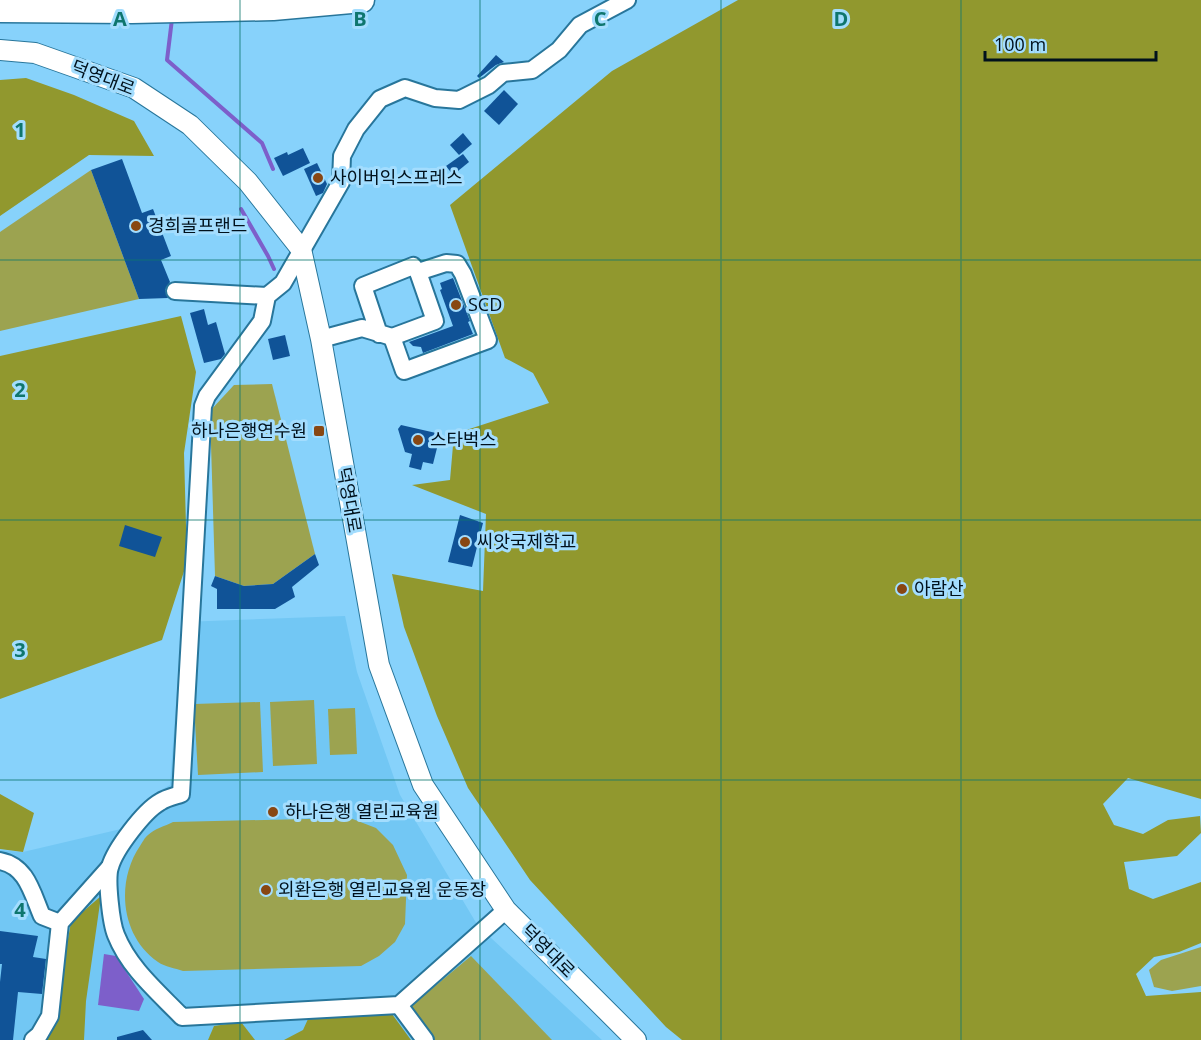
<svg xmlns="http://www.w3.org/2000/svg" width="1201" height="1040" viewBox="0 0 1201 1040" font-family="'Open Sans','Noto Sans KR',sans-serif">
<rect width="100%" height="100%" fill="#87d2fb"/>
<!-- built -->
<polygon fill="#72c7f4" points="345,616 357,672 400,795 478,926 602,1040 411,1040 303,1031 286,1040 0,1040 0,850 23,852 121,829 152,795 170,785 182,622"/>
<!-- green -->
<g fill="#9ca350">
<polygon points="91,170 139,299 0,331 0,232"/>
<polygon points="272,384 315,554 273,584 244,586 215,576 210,411 234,385"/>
<polygon points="314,700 317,764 273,766 270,702"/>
<polygon points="260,702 263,772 198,775 194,704"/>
<polygon points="355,708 357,754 330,755 328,709"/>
<path d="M350 818 376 828 393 845 407 875 405 924 395 942 379 956 361 966 183 971C175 968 165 967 158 962 120 936 116 881 140 846 142 843 145 837 148 835 154 829 165 826 173 822Z"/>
<polygon points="1201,947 1201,986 1172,991 1154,987 1149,970 1161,960"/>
<polygon points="471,956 552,1040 434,1040 410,1007"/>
</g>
<!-- forest -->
<g fill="#91982e">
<polygon points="738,0 1201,0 1201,799 1128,778 1103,804 1114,825 1143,834 1168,820 1200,816 1201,833 1177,856 1124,862 1129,889 1153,899 1201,882 1201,943 1179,952 1154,957 1136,974 1146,996 1201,992 1201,1040 682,1040 666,1027 530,880 468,788 437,716 404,627 392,574 483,591 486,514 412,485 450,480 454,434 549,403 533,373 505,358 450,205 612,71"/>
<polygon points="26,78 74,95 134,121 154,156 89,155 0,216 0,80"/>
<polygon points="181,316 196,372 184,453 187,562 162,640 0,699 0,356"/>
<polygon points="0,794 34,813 23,852 0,849"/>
<polygon points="101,896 86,1001 84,1040 44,1040 61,979 71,922"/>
<polygon points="392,1014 411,1040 284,1040 303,1030 308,1019"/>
<polygon points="241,1022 255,1040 208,1040 214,1026"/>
</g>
<!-- water -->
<polygon fill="#7d5fca" points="104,954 116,956 144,999 139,1011 98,1005"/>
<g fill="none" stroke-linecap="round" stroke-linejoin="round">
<!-- stream -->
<g stroke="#7d5fca" stroke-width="4">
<polyline points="172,19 167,60 262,143 273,169"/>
<polyline points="241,209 268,256 274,269"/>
</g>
</g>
<!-- building -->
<g fill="#105397">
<polygon points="496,55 504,62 496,65 479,78 477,76"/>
<polygon points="504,90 518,104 499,125 484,111"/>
<polygon points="463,133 472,144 459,155 450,145"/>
<polygon points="303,148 310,163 283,176 274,158 287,152 288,155"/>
<polygon points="463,154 469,162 453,175 446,166"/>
<polygon points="122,159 142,213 153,209 171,256 161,260 170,282 165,290 168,298 139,299 91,170"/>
<polygon points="317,163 327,184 323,193 316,196 304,169"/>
<polygon points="453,278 470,321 468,322 473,334 423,353 421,347 413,346 409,342 453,326 440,290 442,289 440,283"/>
<polygon points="204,309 208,325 216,322 225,354 221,359 204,363 190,313"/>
<polygon points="285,335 290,356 273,360 268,339"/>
<polygon points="401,425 436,433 432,447 437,448 433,464 423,462 421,470 409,467 412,454 405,452 398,429"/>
<polygon points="460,515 483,523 472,567 448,562"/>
<polygon points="125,525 162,537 155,557 119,546"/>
<polygon points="315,554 319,565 292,587 295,597 275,609 217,609 217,589 211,586 215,576 244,586 273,584"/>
<polygon points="0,931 38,936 33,957 46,959 42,994 18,992 13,1040 0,1040 0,982 2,964 0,964"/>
<polygon points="143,1030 152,1040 117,1040 117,1037"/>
</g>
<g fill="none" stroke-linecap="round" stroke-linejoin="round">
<!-- minor casing -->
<g stroke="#28769b" stroke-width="20">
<g id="minor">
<polyline points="175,291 267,296"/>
<polyline points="392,337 404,371 488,340 463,274 457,264 446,263 418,272"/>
<polyline points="321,339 362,328 392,337 435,321 418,272 413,266 363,286 379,334"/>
<path d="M0 861C27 866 32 893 42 916L60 923"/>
<path d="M506 910 399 1005 182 1017C158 992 129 968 116 935 111 923 106 879 110 867 115 849 144 811 160 802 166 798 175 796 181 794L203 406 207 396 262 321 267 296 283 283 341 182 342 156 356 129 380 99 405 88 435 98 459 100 489 85 503 73 532 70 559 50 580 25 627 0"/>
<polyline points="399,1005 425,1040"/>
<polyline points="33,1040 39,1035 50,1016 60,923 109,868"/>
</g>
</g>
<!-- major casing -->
<g stroke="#28769b" stroke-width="22">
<polyline id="major" points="0,50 35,53 134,88 190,125 248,182 301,249 321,339 379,665 423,785 506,910 636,1040"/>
</g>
<!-- highway casing -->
<g stroke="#28769b" stroke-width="27">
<polyline id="highway" points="0,10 132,11 273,8 362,0"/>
</g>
<!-- minor -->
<use href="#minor" stroke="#fff" stroke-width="16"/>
<!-- major -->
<use href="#major" stroke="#fff" stroke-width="20"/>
<!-- highway -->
<use href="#highway" stroke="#fff" stroke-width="24"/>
</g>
<!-- grid -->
<path fill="none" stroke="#0f766e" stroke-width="1.5" stroke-opacity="0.55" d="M240 0V1040M480 0V1040M721 0V1040M961 0V1040M0 260H1201M0 520H1201M0 780H1201"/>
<!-- markers -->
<g fill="#884713" stroke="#a3ddfe" stroke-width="2">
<circle cx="318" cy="178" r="6"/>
<circle cx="136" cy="226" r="6"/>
<circle cx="456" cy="305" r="6"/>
<rect x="313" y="425" width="12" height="12" rx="3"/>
<circle cx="418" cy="440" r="6"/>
<circle cx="465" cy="542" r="6"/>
<circle cx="902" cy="589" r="6"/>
<circle cx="273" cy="812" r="6"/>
<circle cx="266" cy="890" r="6"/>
</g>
<g text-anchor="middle" stroke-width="6" stroke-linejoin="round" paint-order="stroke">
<!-- street labels -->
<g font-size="18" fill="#00111c" stroke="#a3ddfe">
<text transform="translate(103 78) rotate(21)" y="6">덕영대로</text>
<text transform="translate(349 500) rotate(80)" y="6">덕영대로</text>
<text transform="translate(548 951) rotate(45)" y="6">덕영대로</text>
</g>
<!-- poi labels -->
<g font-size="18" fill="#00111c" stroke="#a3ddfe" text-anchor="start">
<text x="330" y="184">사이버익스프레스</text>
<text x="148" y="232">경희골프랜드</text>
<text x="468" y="311">SCD</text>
<text x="307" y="437" text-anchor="end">하나은행연수원</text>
<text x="430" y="446">스타벅스</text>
<text x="477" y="548">씨앗국제학교</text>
<text x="914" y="595">아람산</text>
<text x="285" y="818">하나은행 열린교육원</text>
<text x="278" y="896">외환은행 열린교육원 운동장</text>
</g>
</g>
<g font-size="20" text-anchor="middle" font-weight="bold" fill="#0f766e" stroke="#a3ddfe" stroke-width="6" stroke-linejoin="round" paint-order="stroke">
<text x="120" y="26">A</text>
<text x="360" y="26">B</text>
<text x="600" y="26">C</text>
<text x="841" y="26">D</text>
<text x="20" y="137">1</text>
<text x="20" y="397">2</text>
<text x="20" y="657">3</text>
<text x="20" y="917">4</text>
</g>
<!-- scale -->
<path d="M985 51v9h171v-9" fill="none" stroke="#00111c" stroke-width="3"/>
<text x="994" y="51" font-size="18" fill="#00111c" stroke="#a3ddfe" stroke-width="4.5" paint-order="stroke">100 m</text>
</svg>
